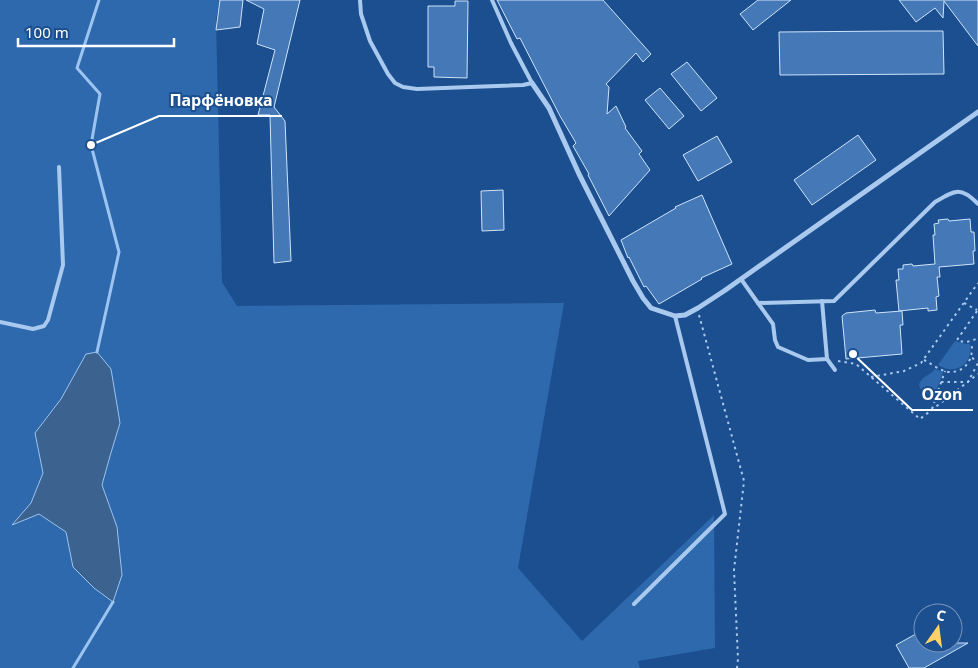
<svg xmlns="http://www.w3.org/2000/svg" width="978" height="668" viewBox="0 0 978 668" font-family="'Noto Sans',sans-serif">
<rect width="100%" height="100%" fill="#1b4f8f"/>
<!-- green -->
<g fill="#2e69ad" fill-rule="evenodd">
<path d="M0 0H220L216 19 222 282 237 306 564 303 518 568 582 641 714 515 715 648 638 661 640 668H0ZM86 354 110 456 102 485 117 527 122 575 113 601 94 588 73 567 66 532 39 514 13 524 31 503 43 473 35 433 61 399Z"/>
<path d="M955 341 966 344H970C973 364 956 376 938 365Z"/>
<path d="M935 369 943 372 934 398 920 388 919 385C921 376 930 376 935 369Z"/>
</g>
<!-- water -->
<polygon fill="#3c6290" stroke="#9cc4f0" points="97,352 111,369 120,423 110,456 102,485 117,527 122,575 113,602 94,588 73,567 66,532 39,514 12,525 31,503 43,473 35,433 61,399 86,354"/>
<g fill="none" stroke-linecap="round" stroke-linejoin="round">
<!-- stream -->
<g stroke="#9cc4f0" stroke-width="3">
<polyline points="97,352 119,252 91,145 100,94 77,68 99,0"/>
<polyline points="73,668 113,602"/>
</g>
</g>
<!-- building -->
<g fill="#4478b7" stroke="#cfe3fa">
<polygon points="220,0 243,0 240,27 216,30"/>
<polygon points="246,0 300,0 274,107 285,121 291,261 274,263 270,115 258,115 275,50 257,44 264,9"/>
<polygon points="497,0 603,0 651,54 643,62 636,53 606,84 609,87 607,114 616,106 626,127 625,128 642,151 639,154 650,170 609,216 588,175 589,174 573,146 576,143 560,116 520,38 517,39"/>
<polygon points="758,0 791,0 753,30 740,14"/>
<polygon points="899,0 978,0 978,46 944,1 943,18 935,8 916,22"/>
<polygon points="455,1 468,1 467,78 434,77 434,67 428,67 428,6 455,6"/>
<polygon points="897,31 943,31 944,74 780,75 779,32"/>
<polygon points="687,62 717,98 701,111 671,74"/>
<polygon points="660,88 684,116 669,129 645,100"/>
<polygon points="858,135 876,160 812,205 794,180"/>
<polygon points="717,136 732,162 698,181 683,155"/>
<polygon points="503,190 504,230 482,231 481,191"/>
<polygon points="702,195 732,264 701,278 702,279 659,304 646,286 644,287 629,257 628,258 621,240 676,208 675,207"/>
<polygon points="948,219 949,221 970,219 971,232 974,232 975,251 973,251 974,264 939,267 940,277 937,277 939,296 936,297 937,310 928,311 928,308 899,311 896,280 899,280 898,269 903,269 903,265 912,264 913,266 935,264 933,235 935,235 934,224 939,223 938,220"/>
<polygon points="875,310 876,313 902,311 903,325 900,325 902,354 846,359 842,316 846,313"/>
<polygon points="923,630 923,643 968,643 924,668 909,668 896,645"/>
</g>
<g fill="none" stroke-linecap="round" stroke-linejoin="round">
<!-- path -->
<g stroke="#a9c9ee" stroke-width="2" stroke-dasharray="2.5 4" stroke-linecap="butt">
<polyline points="964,303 977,310"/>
<path d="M977 311 957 340C965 343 970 342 978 338"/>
<polyline points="699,315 744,481 734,570 738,659 737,668"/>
<polyline points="972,358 978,361"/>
<path d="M924 360C932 364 940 371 949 372 966 373 975 357 971 342"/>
<polyline points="838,361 856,364 920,419 978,374"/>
<polyline points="871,377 904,371 921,363 978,283"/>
<polyline points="941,382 968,382 978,363"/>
<polyline points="932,409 945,371"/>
</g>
<!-- lane -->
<g stroke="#a9c9ee" stroke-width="4">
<polyline points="360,0 361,14 370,41 388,74 395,83 403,87 417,89 523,85 532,83 511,43 492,0"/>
<path d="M741 279 758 303 834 301 935 202C955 190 961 186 978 204"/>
<polyline points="758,303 773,324 775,340 778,347 808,360 827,359 822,301"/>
<polyline points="0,322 33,329 44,326 48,320 63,265 59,167"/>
<polyline points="827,359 835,370"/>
<polyline points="634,604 725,514 675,316"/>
</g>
<!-- street -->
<polyline stroke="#a9c9ee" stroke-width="5" points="532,83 549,108 579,174 633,281 643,298 651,308 675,316 685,315 698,308 724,291 978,112"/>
</g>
<!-- callouts -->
<path fill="none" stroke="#fff" stroke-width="2" d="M91 145L159 116H282M853 354L912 410H973"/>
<g fill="#fff" stroke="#1b4f8f" stroke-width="2">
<circle cx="91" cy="145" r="5"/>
<circle cx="853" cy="354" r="5"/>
</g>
<g font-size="16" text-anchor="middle" font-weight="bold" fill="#fff" stroke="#1b4f8f" stroke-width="4" stroke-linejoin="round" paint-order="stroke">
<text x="221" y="106">Парфёновка</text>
<text x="942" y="400">Ozon</text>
</g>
<!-- north arrow -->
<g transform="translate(938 628) rotate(14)"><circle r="24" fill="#1b4f8f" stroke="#7695bc"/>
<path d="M0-4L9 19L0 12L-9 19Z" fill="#ffd166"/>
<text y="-8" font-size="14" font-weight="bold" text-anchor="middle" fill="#ffffff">С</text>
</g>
<!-- scale -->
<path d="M18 38v8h156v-8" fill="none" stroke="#ffffff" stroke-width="2.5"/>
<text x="25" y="38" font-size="15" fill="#ffffff" stroke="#1b4f8f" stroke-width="4" paint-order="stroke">100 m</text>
</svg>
